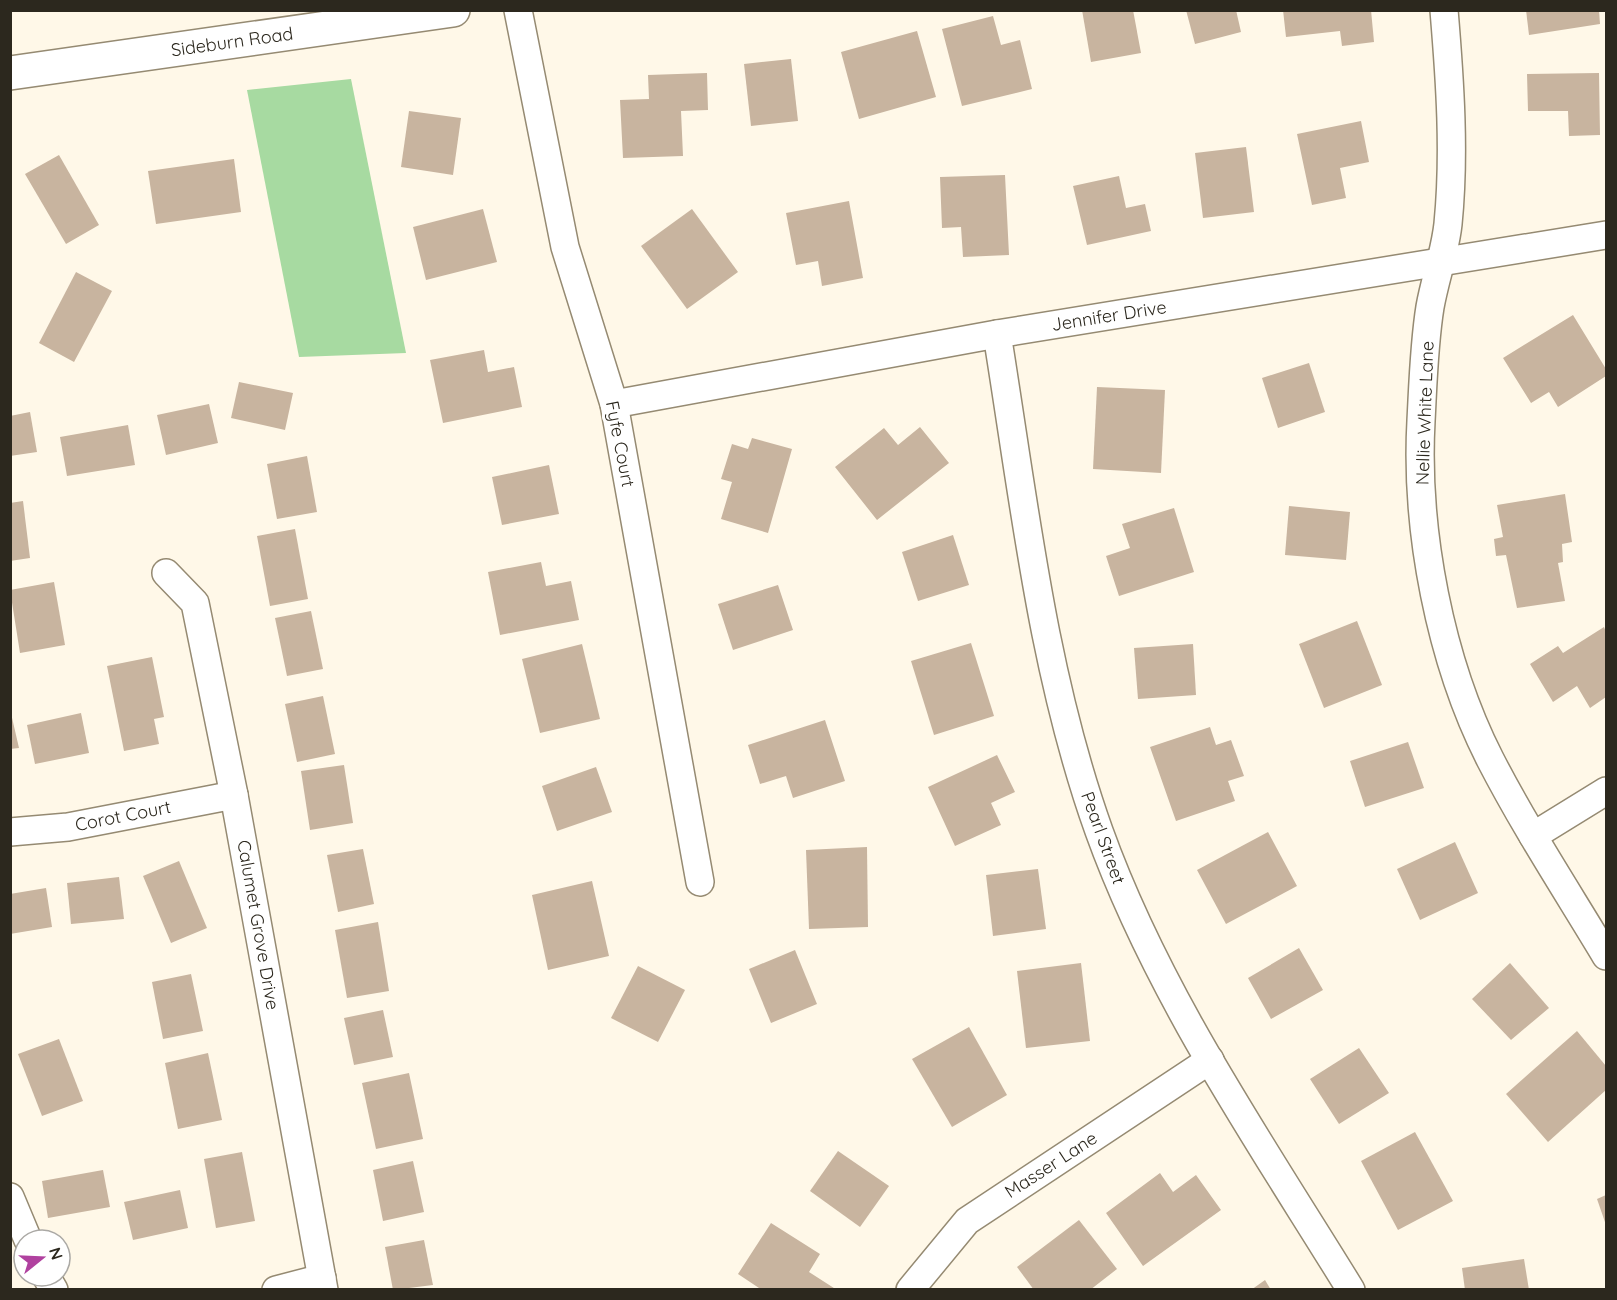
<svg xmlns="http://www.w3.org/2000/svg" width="1617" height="1300" viewBox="0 0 1617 1300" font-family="Quicksand,sans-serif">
<rect width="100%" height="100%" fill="#fff8e8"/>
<!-- forest -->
<polygon fill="#a7daa1" points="351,79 406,353 299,357 247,90"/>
<!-- building -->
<g fill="#c8b49f">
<polygon points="1082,10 1133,10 1141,53 1091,62"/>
<polygon points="1186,10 1236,10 1241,32 1195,44"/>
<polygon points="1283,10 1371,10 1374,42 1342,46 1340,31 1286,37"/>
<polygon points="1526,10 1599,10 1600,24 1529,35"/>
<polygon points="993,16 1001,45 1020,40 1032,89 962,106 942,29"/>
<polygon points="917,31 936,97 859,119 841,52"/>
<polygon points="791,59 798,121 751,126 744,64"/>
<polygon points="707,73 708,110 681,111 683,156 623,158 620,100 649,99 648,75"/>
<polygon points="1599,73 1600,135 1569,136 1568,111 1528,111 1527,74"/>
<polygon points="409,111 461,118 453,175 401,167"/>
<polygon points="1361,121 1369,162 1340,168 1346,198 1312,205 1297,134"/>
<polygon points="1246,147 1254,212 1203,218 1195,153"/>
<polygon points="59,155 99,225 66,244 25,174"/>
<polygon points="234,159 241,212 156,224 148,171"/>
<polygon points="1005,175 1009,255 963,257 961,227 942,228 940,177"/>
<polygon points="1119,176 1126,208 1145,204 1151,231 1087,245 1073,186"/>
<polygon points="849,201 863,278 822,286 818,261 796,265 786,213"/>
<polygon points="483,209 497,262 426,280 413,227"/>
<polygon points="692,209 738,272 687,309 641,246"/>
<polygon points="76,272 112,291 74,362 39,343"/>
<polygon points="1573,315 1606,369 1606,376 1558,407 1549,392 1531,403 1503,358"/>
<polygon points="484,350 488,372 514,367 522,407 443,423 430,360"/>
<polygon points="1309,363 1325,412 1278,428 1262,378"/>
<polygon points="239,382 293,393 285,430 231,418"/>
<polygon points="1097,387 1165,390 1161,473 1093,469"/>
<polygon points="209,404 218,443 166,455 157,415"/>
<polygon points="30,412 37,452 10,456 10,416"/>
<polygon points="128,425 135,465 67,476 60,437"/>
<polygon points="920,427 949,463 877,520 835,467 884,428 898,445"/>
<polygon points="752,438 792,449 768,533 721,519 732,482 721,479 732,444 748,449"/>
<polygon points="307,456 317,512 277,519 267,464"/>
<polygon points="549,465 559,514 502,525 492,477"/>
<polygon points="1565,494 1572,542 1562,544 1563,562 1558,563 1565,601 1517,608 1506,555 1496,556 1494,539 1503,537 1497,505"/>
<polygon points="23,501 30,558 10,561 10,503"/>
<polygon points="1289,506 1350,512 1346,560 1285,555"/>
<polygon points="1174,508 1194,572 1119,596 1106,556 1130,548 1122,524"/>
<polygon points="295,529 308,599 270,606 257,536"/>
<polygon points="953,535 969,585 918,601 902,552"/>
<polygon points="541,562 546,586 571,581 579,620 500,635 488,572"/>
<polygon points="54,582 65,645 20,653 10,590"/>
<polygon points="778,585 793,630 733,650 718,604"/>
<polygon points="311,611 323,669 287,676 275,618"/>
<polygon points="1357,621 1382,685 1324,708 1299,644"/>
<polygon points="1604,627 1606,632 1606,697 1590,708 1577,686 1553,702 1530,664 1558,646 1563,653"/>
<polygon points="971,643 994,716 934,735 911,661"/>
<polygon points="582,644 600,719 540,733 522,659"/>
<polygon points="1193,644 1196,695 1138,699 1134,648"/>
<polygon points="152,657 164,717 154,719 159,744 124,751 107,666"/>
<polygon points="323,696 335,754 297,762 285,704"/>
<polygon points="10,709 19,748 10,749"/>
<polygon points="81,713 89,753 35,764 27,725"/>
<polygon points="825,720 845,781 793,798 786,776 760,784 748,745"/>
<polygon points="1210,727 1216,745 1231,740 1244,776 1228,781 1235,801 1176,821 1150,747"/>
<polygon points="1408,742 1424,788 1365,807 1350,761"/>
<polygon points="997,755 1015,792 991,803 1001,825 955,846 928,787"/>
<polygon points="344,765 353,823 310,830 301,771"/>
<polygon points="596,767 612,812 557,831 542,786"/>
<polygon points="1268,832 1297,886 1226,924 1197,870"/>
<polygon points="1455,842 1478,893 1420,920 1397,869"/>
<polygon points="867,847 868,927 809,929 806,850"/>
<polygon points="363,849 374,904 338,912 327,855"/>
<polygon points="179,861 207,928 171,943 143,876"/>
<polygon points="1038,869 1046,929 993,936 986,875"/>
<polygon points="119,877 124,919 71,924 67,883"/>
<polygon points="592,881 609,956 548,970 532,895"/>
<polygon points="46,888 52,927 10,934 10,894"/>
<polygon points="378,922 389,991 347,998 335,930"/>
<polygon points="1299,948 1323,990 1271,1019 1248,978"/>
<polygon points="795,950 817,1004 771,1023 749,969"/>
<polygon points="1081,963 1090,1041 1026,1048 1017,971"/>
<polygon points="1510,963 1549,1008 1511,1040 1472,999"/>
<polygon points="638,966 685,990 658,1042 611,1018"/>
<polygon points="191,974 203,1031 163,1039 152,982"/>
<polygon points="383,1010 393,1057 354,1065 344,1018"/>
<polygon points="969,1027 1007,1095 952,1127 912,1059"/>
<polygon points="1577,1031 1606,1066 1606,1090 1548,1142 1506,1094"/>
<polygon points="59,1039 83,1101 42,1116 18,1054"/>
<polygon points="1359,1048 1389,1093 1339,1124 1310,1079"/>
<polygon points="208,1053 222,1120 178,1129 165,1063"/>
<polygon points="409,1073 423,1139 376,1149 362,1083"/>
<polygon points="1415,1132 1453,1201 1398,1230 1361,1161"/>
<polygon points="838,1151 889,1186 860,1227 810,1191"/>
<polygon points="242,1152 255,1221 216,1228 204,1159"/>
<polygon points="413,1161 424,1212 383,1221 373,1170"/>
<polygon points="103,1170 110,1207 48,1218 42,1181"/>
<polygon points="1160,1173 1173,1192 1196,1175 1221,1210 1143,1266 1106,1213"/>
<polygon points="180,1190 188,1228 133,1240 124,1202"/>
<polygon points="1606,1195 1606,1225 1597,1199"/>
<polygon points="1079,1220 1117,1269 1090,1290 1034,1290 1017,1267"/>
<polygon points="771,1223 820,1254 809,1272 837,1290 762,1290 738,1274"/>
<polygon points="424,1240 433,1285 393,1290 385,1247"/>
<polygon points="1524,1259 1529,1290 1465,1290 1462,1268"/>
<polygon points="1265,1280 1271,1290 1251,1290"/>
</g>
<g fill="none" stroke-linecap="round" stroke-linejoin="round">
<!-- street casing -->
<g stroke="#958a72" stroke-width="30">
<g id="street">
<polyline points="518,10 565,247 614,404 700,882"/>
<path d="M1444 10C1450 81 1455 154 1448 224 1445 252 1435 279 1430 307 1424 344 1423 383 1421 421 1415 530 1440 661 1490 759 1525 827 1567 891 1606 956"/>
<path d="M997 334C1024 500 1042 672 1099 831 1158 995 1260 1142 1351 1290"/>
<polyline points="614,404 997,334 1606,235"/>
<polyline points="166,573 195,603 234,795 324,1290"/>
<polyline points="10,832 68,827 234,795"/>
<polyline points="1533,836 1606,791"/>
<polyline points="10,1197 28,1240"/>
<polyline points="46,1276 54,1290"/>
<polyline points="276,1290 322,1278"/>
<polyline points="910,1290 967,1221 1210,1060"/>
</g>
</g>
<!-- secondary casing -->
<g stroke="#958a72" stroke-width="36">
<polyline id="secondary" points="10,73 453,10"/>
</g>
<!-- street -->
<use href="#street" stroke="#fff" stroke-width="27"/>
<!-- secondary -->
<use href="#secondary" stroke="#fff" stroke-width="33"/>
</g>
<g text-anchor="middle" stroke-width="6" stroke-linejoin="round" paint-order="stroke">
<!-- street labels -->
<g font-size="18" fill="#2c281e" stroke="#fff">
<text transform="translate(232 42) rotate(-8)" y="6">Sideburn Road</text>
<text transform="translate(1109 316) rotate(-9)" y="6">Jennifer Drive</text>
<text transform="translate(1425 413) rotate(-88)" y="6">Nellie White Lane</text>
<text transform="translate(620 444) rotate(79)" y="6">Fyfe Court</text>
<text transform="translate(123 816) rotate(-11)" y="6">Corot Court</text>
<text transform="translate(1103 838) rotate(70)" y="6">Pearl Street</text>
<text transform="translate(258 925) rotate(80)" y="6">Calumet Grove Drive</text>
<text transform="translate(1051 1165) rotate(-33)" y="6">Masser Lane</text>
</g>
</g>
<!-- border -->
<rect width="1617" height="1300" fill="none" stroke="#2c281e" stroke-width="24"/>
<!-- north arrow -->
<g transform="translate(42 1258) rotate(72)"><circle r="28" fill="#ffffff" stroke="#aba9a5" stroke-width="1.5"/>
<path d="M0-4.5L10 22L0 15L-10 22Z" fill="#b0419f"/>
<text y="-9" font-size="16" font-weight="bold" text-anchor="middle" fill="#2c281e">N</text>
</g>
</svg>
